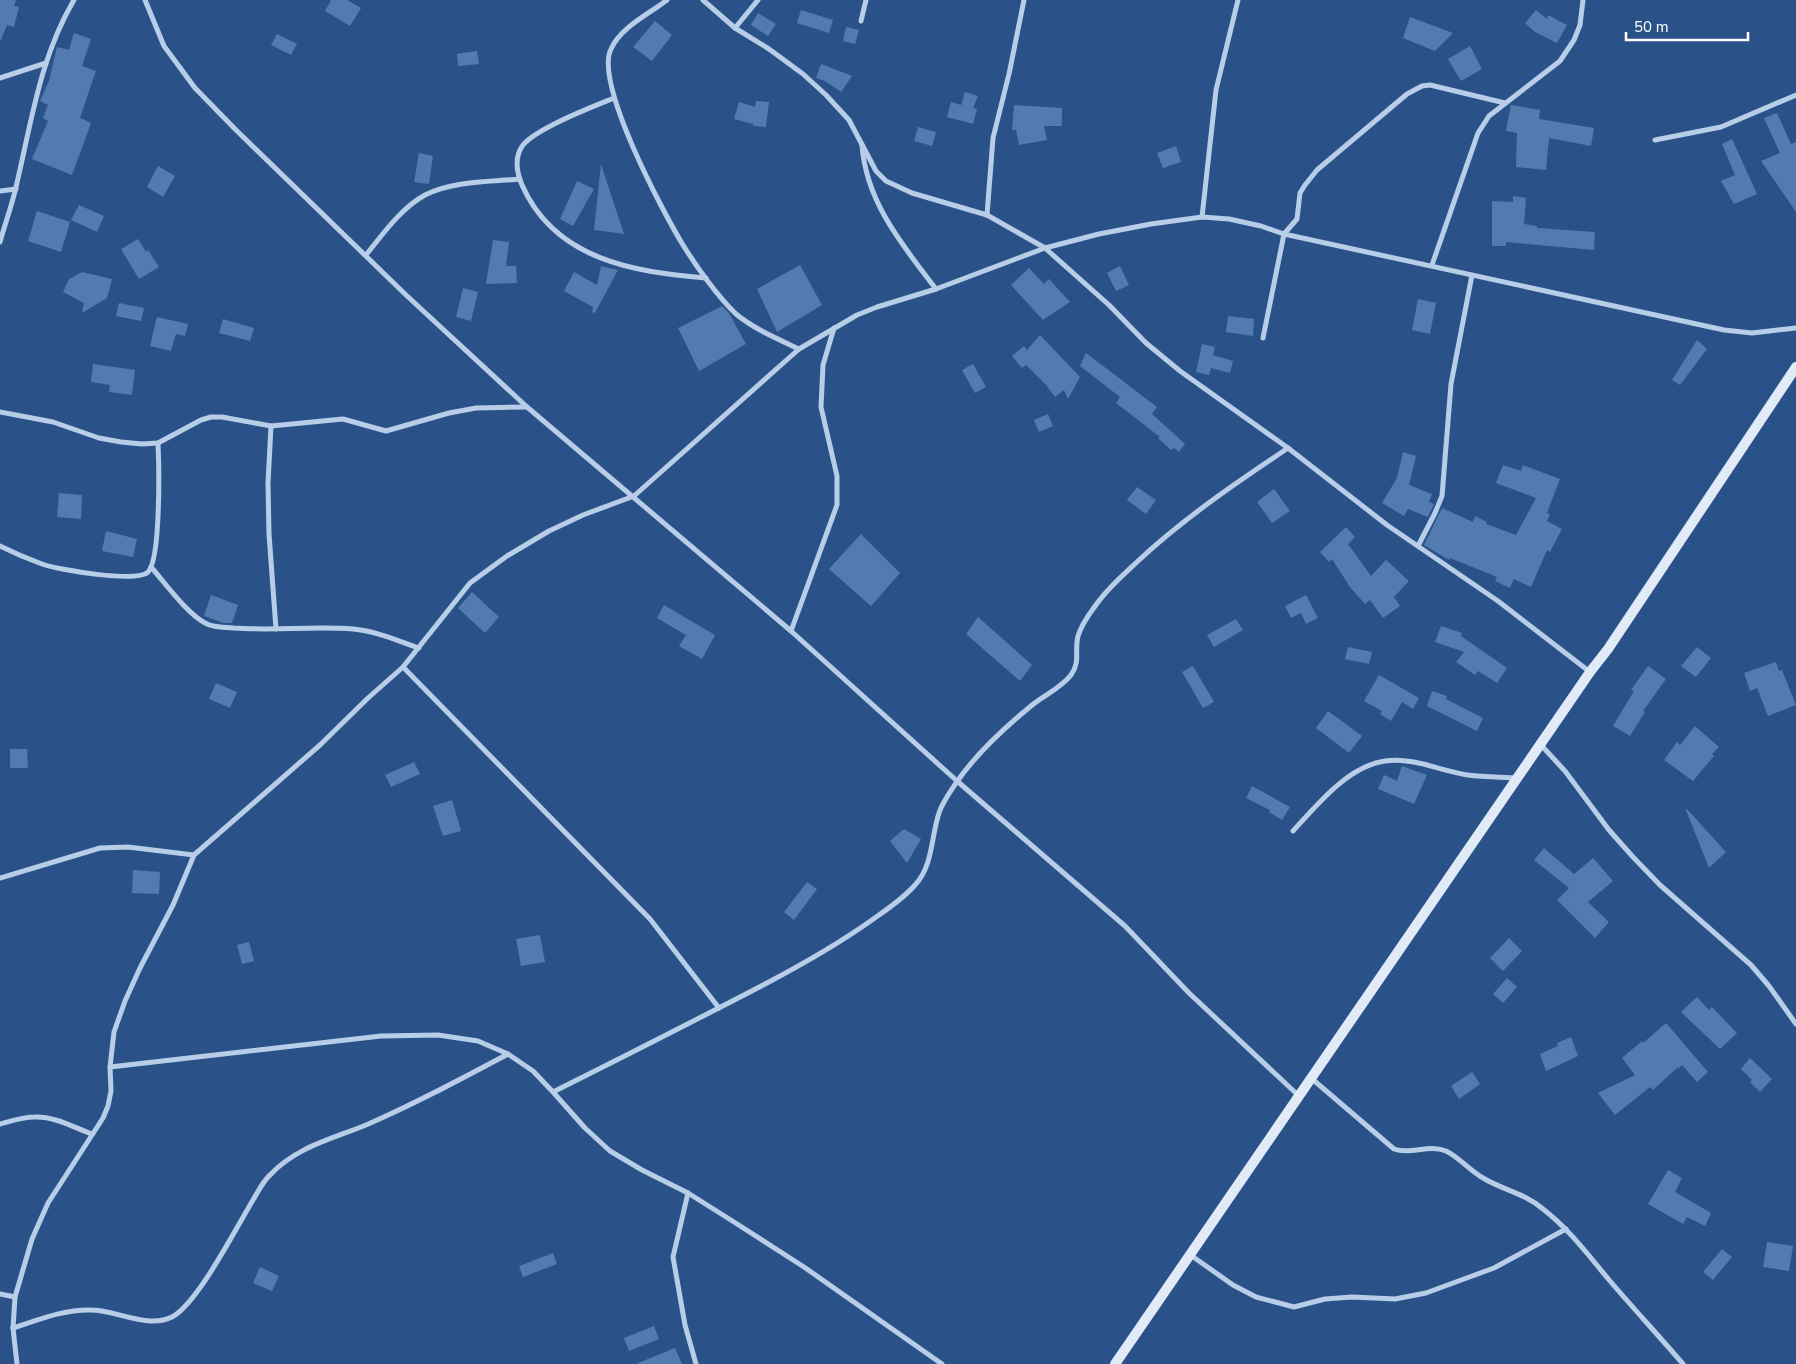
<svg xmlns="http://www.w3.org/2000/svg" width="1796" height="1364" viewBox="0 0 1796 1364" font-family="'Nunito Sans',sans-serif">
<rect width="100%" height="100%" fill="#2a5289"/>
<!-- building -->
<g fill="#537bb0">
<polygon points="0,0 16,0 14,6 19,7 14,27 7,25 1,40 0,40"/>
<polygon points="331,0 347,0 361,8 350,26 325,11"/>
<polygon points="801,10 833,20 829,33 797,23"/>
<polygon points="1536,10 1547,19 1548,15 1567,25 1557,43 1535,32 1525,23"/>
<polygon points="758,13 776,24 768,36 751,25"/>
<polygon points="1410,17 1453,33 1435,51 1403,38"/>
<polygon points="655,21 672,35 652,61 633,47"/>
<polygon points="846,27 859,30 855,44 843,41"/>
<polygon points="74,33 91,39 82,66 96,71 80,118 91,123 72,175 32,159 48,121 43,118 48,105 40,101 49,81 57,47 69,50"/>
<polygon points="277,34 297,44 291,55 271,45"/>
<polygon points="1470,46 1482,69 1461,81 1448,59"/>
<polygon points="477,51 479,64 458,66 457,54"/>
<polygon points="821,64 852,76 841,92 825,81 816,78"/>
<polygon points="965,92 978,96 973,108 977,109 973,124 947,117 951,102 961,105"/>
<polygon points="756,101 769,102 766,127 753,126 753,124 734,119 739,102 755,107"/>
<polygon points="1014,105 1062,108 1062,126 1044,126 1047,140 1019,145 1016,130 1012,130"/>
<polygon points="1511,105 1540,110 1539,119 1594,128 1591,146 1549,138 1546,170 1516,167 1517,133 1506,131"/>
<polygon points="1777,113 1791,144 1796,142 1796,212 1761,161 1780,153 1764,118"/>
<polygon points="918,127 936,132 932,146 914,141"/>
<polygon points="1732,139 1757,194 1734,204 1721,181 1735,175 1722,144"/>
<polygon points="1176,146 1181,162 1163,168 1157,153"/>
<polygon points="419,153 433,156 429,184 414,182"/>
<polygon points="601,164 624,234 594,230"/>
<polygon points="158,166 175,176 163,197 147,187"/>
<polygon points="577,181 594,189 573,226 560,219"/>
<polygon points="1513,196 1526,198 1524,224 1537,226 1537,228 1595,232 1594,250 1506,242 1506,246 1492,246 1492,201 1513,202"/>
<polygon points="79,205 104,216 97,232 71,220"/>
<polygon points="37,211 70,222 61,252 28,241"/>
<polygon points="138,239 146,252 148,250 159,267 139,279 121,249"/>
<polygon points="493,240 509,242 506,266 516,266 517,283 486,284"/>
<polygon points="800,265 822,305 777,332 757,289"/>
<polygon points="601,266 618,270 595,313 592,312 593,307 564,291 574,272 597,285"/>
<polygon points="1120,266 1129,285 1116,291 1107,273"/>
<polygon points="1029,268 1044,284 1049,279 1070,302 1043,320 1011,285"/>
<polygon points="82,272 112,279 107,298 82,313 84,303 63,292 69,279"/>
<polygon points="463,288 478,292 471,321 456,317"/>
<polygon points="1418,299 1436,303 1430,334 1412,330"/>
<polygon points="119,303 144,308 141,321 116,316"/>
<polygon points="722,306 729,313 746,344 699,371 678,328"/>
<polygon points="1228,316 1254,319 1253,336 1226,332"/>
<polygon points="157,317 188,324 185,336 176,334 171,351 150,346"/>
<polygon points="223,319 254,328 250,341 219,333"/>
<polygon points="1040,335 1080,377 1068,399 1064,390 1055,397 1047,386 1026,365 1022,368 1012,356 1024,346 1027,350"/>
<polygon points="1697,340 1707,349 1680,385 1672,380"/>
<polygon points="1202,344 1215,347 1213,355 1233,361 1230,373 1211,368 1209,375 1196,372"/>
<polygon points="1086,353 1157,407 1152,414 1185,444 1179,452 1174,448 1171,450 1158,438 1160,437 1116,403 1120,397 1080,366"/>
<polygon points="93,364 135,370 132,395 109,392 110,385 91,382"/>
<polygon points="973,364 986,387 975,393 962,370"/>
<polygon points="1048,414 1053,426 1039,432 1034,420"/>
<polygon points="1403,452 1416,456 1409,485 1432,494 1429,502 1434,504 1428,517 1408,509 1404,516 1382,503 1397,478"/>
<polygon points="1503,465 1521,471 1523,465 1560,479 1547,513 1550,514 1547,521 1562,529 1550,552 1547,550 1531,587 1514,579 1510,588 1495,581 1497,577 1450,558 1449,560 1424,545 1442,508 1473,522 1475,516 1487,522 1486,524 1516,535 1536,498 1496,483"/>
<polygon points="1137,487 1156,500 1146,514 1127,500"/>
<polygon points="1274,489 1290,511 1272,523 1257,502"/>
<polygon points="59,493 82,495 81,519 57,517"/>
<polygon points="1346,527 1355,537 1348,544 1371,576 1386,560 1409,581 1394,597 1400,606 1383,618 1370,600 1365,604 1350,587 1332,559 1329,562 1320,552"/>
<polygon points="106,531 137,539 133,557 102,551"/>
<polygon points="861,534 900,573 871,606 829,569"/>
<polygon points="472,592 499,617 485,633 458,608"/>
<polygon points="211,595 238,605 232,623 224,623 204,616"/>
<polygon points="1306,595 1318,618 1306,624 1301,613 1291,618 1285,606"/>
<polygon points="664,605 715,635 702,659 679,646 686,635 657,618"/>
<polygon points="978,617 1032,665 1020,681 966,634"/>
<polygon points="1236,619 1243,630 1214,647 1207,635"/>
<polygon points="1441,626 1462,633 1461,636 1507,668 1497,683 1478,671 1475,675 1456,662 1464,652 1435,642"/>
<polygon points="1348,647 1372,652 1369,664 1345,659"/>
<polygon points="1697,647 1711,658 1696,677 1681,666"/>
<polygon points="1776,662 1779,671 1782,670 1796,705 1768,716 1757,688 1750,691 1744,673"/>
<polygon points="1193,666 1214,702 1203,708 1182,672"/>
<polygon points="1648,666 1666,679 1643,711 1645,712 1630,736 1613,726 1634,691 1631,690"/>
<polygon points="1379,675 1419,698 1413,709 1402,702 1391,721 1380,714 1382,711 1364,701"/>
<polygon points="216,683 237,692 230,708 209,699"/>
<polygon points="1432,691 1447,696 1446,699 1483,718 1477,731 1427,706"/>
<polygon points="1328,711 1362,736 1349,753 1316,728"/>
<polygon points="1695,726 1719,747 1712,754 1714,756 1693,781 1664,760 1677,742 1680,745"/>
<polygon points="10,749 27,749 28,768 10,768"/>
<polygon points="414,762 420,774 391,787 385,775"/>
<polygon points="1402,766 1427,775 1414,804 1378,789 1384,775 1397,781"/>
<polygon points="1252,786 1290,807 1282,820 1269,812 1270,810 1246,798"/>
<polygon points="452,800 461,831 443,836 433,806"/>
<polygon points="1687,809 1726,852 1709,868 1686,810"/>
<polygon points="904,829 921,839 907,863 890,841"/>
<polygon points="1544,848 1574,874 1593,858 1613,881 1588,902 1609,922 1595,938 1557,900 1569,888 1534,860"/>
<polygon points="133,870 160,872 159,894 132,893"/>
<polygon points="807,882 817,889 794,920 784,912"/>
<polygon points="540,935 545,962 521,966 516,939"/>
<polygon points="1509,938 1522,951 1503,971 1490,958"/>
<polygon points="249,942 254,961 242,964 237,945"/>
<polygon points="1507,978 1517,987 1503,1003 1493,994"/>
<polygon points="1697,997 1709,1010 1712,1007 1737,1033 1720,1049 1681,1012"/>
<polygon points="1666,1023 1708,1072 1697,1082 1682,1065 1678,1069 1678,1067 1653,1090 1650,1087 1615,1115 1598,1093 1635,1075 1622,1058 1642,1041 1643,1043"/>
<polygon points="1571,1037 1578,1056 1546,1071 1540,1054 1558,1046 1557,1043"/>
<polygon points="1750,1058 1772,1079 1760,1092 1750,1082 1752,1080 1741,1069"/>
<polygon points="1472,1072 1480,1084 1459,1099 1451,1086"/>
<polygon points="1668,1170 1682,1178 1675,1192 1711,1213 1705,1226 1687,1217 1683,1224 1648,1204"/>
<polygon points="1767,1242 1793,1246 1789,1271 1763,1267"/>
<polygon points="1722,1249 1732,1257 1713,1280 1703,1272"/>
<polygon points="553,1253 557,1264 523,1277 519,1266"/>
<polygon points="260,1267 279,1276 272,1291 253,1283"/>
<polygon points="654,1326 659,1339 629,1351 624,1338"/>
<polygon points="675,1348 682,1364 638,1364 638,1363"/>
</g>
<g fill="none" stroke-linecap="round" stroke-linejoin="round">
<!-- minor -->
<g stroke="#b8cde8" stroke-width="5">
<polyline points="145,0 164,46 195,88 236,130 406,295 527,407 791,631 957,781 1125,926 1189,993 1299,1096"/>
<path d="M667 0C649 14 621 27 611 49 594 83 663 212 683 245 696 266 718 297 736 314 754 329 778 339 799 349"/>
<polyline points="703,0 735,28 769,49 803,74 826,95 849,120 876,171 886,181 912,193 987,215 1045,248 1109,305 1146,343 1180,371 1288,448 1387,525 1498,601 1590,672"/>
<polyline points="861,21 866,0"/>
<polyline points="735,28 758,0"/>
<polyline points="0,78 46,63"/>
<path d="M614 98C592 107 537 128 523 145 514 157 517 173 522 185 555 260 634 272 706 278"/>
<polyline points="1655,140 1721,127 1796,95"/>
<path d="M862 145C866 202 903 246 936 289"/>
<polyline points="0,191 16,189"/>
<polyline points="987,215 993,138 1009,74 1024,0"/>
<polyline points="1202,217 1216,90 1238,0"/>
<path d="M0 242C5 224 12 205 16 187 31 124 40 57 74 0"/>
<path d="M366 255C383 234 401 208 425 195 453 181 489 182 520 179"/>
<polyline points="1432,265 1478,133 1489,116 1560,61 1574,40 1580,25 1583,0"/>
<polyline points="1263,338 1284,234 1297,219 1300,193 1305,185 1317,170 1407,94 1422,86 1430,85 1505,103"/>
<polyline points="0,412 53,422 99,438 121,442 142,444 158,443 201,420 211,417 222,417 271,426 343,419 386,431 449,413 476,408 527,407"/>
<polyline points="271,426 268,483 269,534 276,629"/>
<path d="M0 546C14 553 28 559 42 564 58 570 137 583 148 572 161 559 159 464 158 443"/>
<polyline points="1418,546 1435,513 1442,496 1451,384 1472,275"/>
<path d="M151 567C165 583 188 615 207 624 215 628 226 627 234 628 274 631 313 626 353 629 376 631 398 641 419 648"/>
<polyline points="791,631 837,505 837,476 821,407 823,365 834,328"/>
<polyline points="403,667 650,919 719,1008"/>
<polyline points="1541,745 1565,771 1609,830 1633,857 1660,885 1751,965 1769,986 1796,1024"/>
<path d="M1293 831C1317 805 1348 766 1385 761 1413 757 1441 771 1468 775 1484 777 1501 777 1517 778"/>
<polyline points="0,878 100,848 128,847 194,855"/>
<polyline points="110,1067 381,1036 438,1035 478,1041 508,1054 533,1071 553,1092 585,1128 610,1151 642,1170 688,1193 734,1222 804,1267 942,1364"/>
<path d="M1311 1078 1394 1149C1411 1155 1428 1144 1446 1151 1459 1157 1470 1171 1483 1178 1503 1190 1524 1193 1543 1209 1570 1230 1589 1256 1610 1281 1634 1309 1659 1336 1683 1364"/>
<path d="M553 1092C625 1056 696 1020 767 983 803 964 838 944 872 920 886 910 903 899 915 885 933 866 931 837 939 813 942 803 950 792 956 783 976 754 1004 728 1031 706 1043 696 1061 688 1071 675 1081 661 1074 651 1078 636 1081 627 1087 617 1093 609 1105 591 1122 576 1138 561 1184 518 1236 483 1288 448"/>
<path d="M0 1124C11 1121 23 1117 35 1117 54 1116 75 1128 92 1134"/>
<polyline points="688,1193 673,1257 685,1325 696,1364"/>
<polyline points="1189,1254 1233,1285 1256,1297 1294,1307 1325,1299 1352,1297 1395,1299 1426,1293 1494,1268 1566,1229"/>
<polyline points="0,1294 15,1297"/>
<path d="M13 1328C38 1320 65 1309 91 1310 116 1310 148 1329 172 1317 198 1303 236 1228 253 1200 258 1192 263 1181 270 1175 296 1147 332 1139 366 1125 415 1104 461 1079 508 1054"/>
<polyline points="17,1364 13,1328 15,1297 32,1239 48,1203 103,1118 108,1106 111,1091 110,1067 114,1032 125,1001 140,968 173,905 194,855 320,745 368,698 403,667 470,583 507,556 549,531 583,515 634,496 799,349 857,315 877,307 936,289 1045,248 1099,234 1151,224 1202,217 1229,219 1261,226 1284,234 1724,330 1752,333 1796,328"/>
</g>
<!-- secondary -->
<polyline stroke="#e1ebf8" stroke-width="10" points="1115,1364 1590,672 1608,649 1796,367"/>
</g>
<!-- scale -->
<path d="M1626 32v8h122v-8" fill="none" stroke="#ffffff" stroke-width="2.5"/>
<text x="1634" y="32" font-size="15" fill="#ffffff" stroke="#2a5289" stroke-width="4" paint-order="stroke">50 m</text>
</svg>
